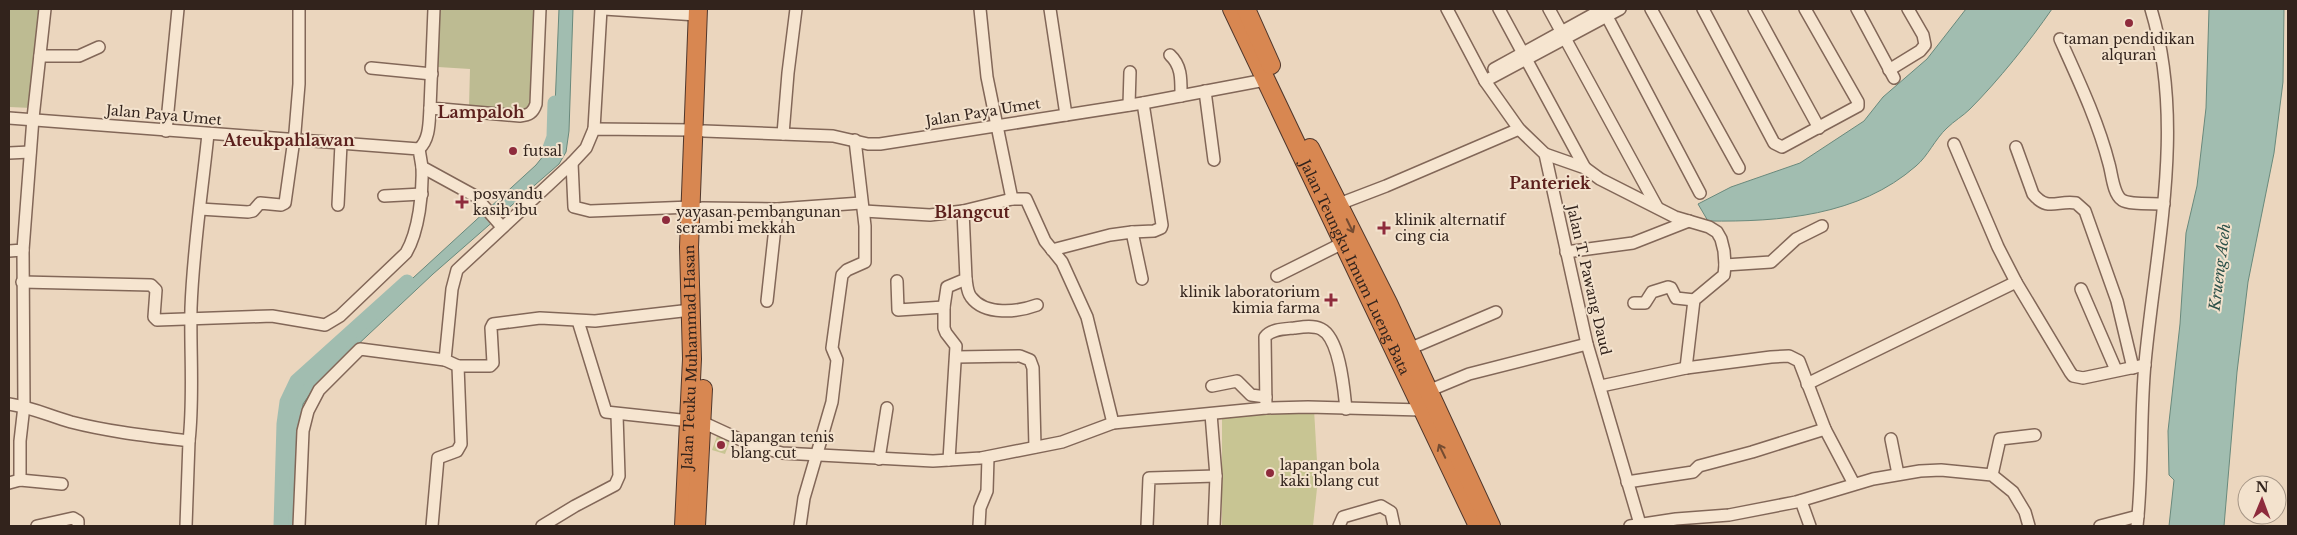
<svg xmlns="http://www.w3.org/2000/svg" width="2297" height="535" viewBox="0 0 2297 535" font-family="'Libre Baskerville',serif">
<rect width="100%" height="100%" fill="#ebd6be"/>
<!-- green -->
<g fill="#c8c593">
<polygon points="1314,409 1318,479 1313,526 1222,526 1222,414"/>
<polygon points="717,436 730,441 725,454 712,450"/>
</g>
<!-- cemetery -->
<g fill="#bdbb92">
<polygon points="9,9 40,9 32,108 9,107"/>
<polygon points="439,9 534,9 529,113 469,107 470,69 438,67"/>
</g>
<!-- water -->
<g fill="#a1bdb0" stroke="#69897c">
<polygon points="559,9 573,9 569,131 566,152 559,164 433,274 319,381 303,404 297,526 281,526 286,431 291,401 303,379 536,165 548,150 554,131"/>
<path d="M1966 9H2052C2030 41 1998 81 1970 109 1963 116 1954 121 1947 128 1935 139 1928 156 1916 166 1859 216 1780 222 1708 221L1698 204 1731 187 1800 163 1864 121 1883 97 1927 59Z"/>
<polygon points="2209,9 2284,9 2283,82 2274,153 2248,282 2237,372 2224,526 2169,526 2174,480 2169,475 2168,431 2180,324 2186,233 2197,186 2206,108"/>
</g>
<g fill="none" stroke-linecap="round" stroke-linejoin="round">
<!-- river -->
<g stroke="#a1bdb0" stroke-width="15">
<polyline points="549,151 554,137 555,103"/>
<polyline points="281,526 284,424 287,402 297,381 407,282"/>
</g>
<!-- minor casing -->
<g stroke="#826758" stroke-width="14">
<g id="minor">
<path d="M434 9 430 108 520 116C529 115 533 113 536 104L540 9"/>
<polyline points="604,9 697,15"/>
<polyline points="980,9 987,77 1012,199"/>
<polyline points="1050,9 1066,115"/>
<polyline points="1447,9 1485,81 1519,129 1545,154 1587,344 1640,524"/>
<polyline points="1499,9 1585,168"/>
<polyline points="1549,9 1657,207"/>
<polyline points="1603,9 1700,193"/>
<polyline points="1651,9 1739,168"/>
<polyline points="1703,9 1774,143 1782,147 1858,106 1858,102 1805,9"/>
<polyline points="1754,9 1819,128"/>
<polyline points="1857,9 1894,78"/>
<path d="M2060 39C2078 79 2098 121 2109 164 2112 174 2113 194 2122 200 2129 205 2154 203 2164 204"/>
<path d="M1170 55C1182 66 1181 80 1181 96"/>
<polyline points="40,56 79,56 99,47"/>
<polyline points="371,68 432,74"/>
<polyline points="1494,69 1603,9"/>
<polyline points="1889,70 1920,51 1925,45 1923,35 1908,9"/>
<polyline points="1485,81 1620,9"/>
<polyline points="1205,91 1214,160"/>
<polyline points="1129,105 1130,72"/>
<polyline points="9,118 419,149 422,167 475,196 502,227"/>
<polyline points="594,129 601,9"/>
<polyline points="166,131 178,9"/>
<polyline points="704,131 833,136 868,144 880,144 1143,103 1265,80"/>
<polyline points="783,134 788,73 796,9"/>
<polyline points="1954,144 1998,247 2016,282 2070,372 2073,376 2083,378 2145,365"/>
<path d="M2016 147 2033 194C2048 212 2057 200 2076 203L2085 211 2117 301 2133 368"/>
<path d="M419 149C430 139 429 122 430 108"/>
<polyline points="9,153 30,152"/>
<polyline points="1545,154 1585,168 1600,179 1675,217 1709,227 1717,232 1721,239 1724,251 1725,265 1724,275 1694,300 1686,368"/>
<polyline points="572,163 574,207 590,211 691,207"/>
<polyline points="384,196 422,194"/>
<polyline points="1339,204 1386,186 1519,129"/>
<polyline points="338,205 341,144"/>
<polyline points="702,208 777,209 861,203"/>
<polyline points="200,209 248,212 253,211 260,203 281,205 285,203 295,132 299,84 299,9"/>
<polyline points="864,211 930,215 963,211 1012,199 1026,199 1045,241 1062,262 1087,317 1113,423"/>
<polyline points="1132,232 1154,231 1161,228 1162,225 1143,103"/>
<polyline points="1052,250 1110,235 1132,232 1142,279"/>
<polyline points="9,251 23,250 33,118 45,9"/>
<polyline points="1566,252 1633,243 1689,221"/>
<polyline points="1725,265 1771,262 1796,239 1822,226"/>
<polyline points="1277,276 1343,243"/>
<path d="M966 279C967 285 967 292 971 297 985 316 1018 312 1037 305"/>
<polyline points="897,281 898,310 944,307"/>
<path d="M22 282 151 285 156 290 154 317 157 320 272 316 325 325 340 316 406 253C419 231 423 192 422 167"/>
<polyline points="2081,289 2116,370"/>
<polyline points="767,301 777,209"/>
<polyline points="1634,303 1645,303 1652,292 1668,287 1671,288 1676,298 1694,300"/>
<polyline points="578,321 606,412 690,421"/>
<polyline points="1409,349 1496,312"/>
<polyline points="956,357 1020,356 1030,360 1033,368 1035,447"/>
<polyline points="458,366 490,366 493,363 491,328 493,324 540,318 595,321 691,310"/>
<polyline points="1807,384 2016,282"/>
<polyline points="1212,386 1237,381 1251,395 1266,397"/>
<polyline points="1601,386 1686,368 1771,357 1789,356 1799,361 1825,429 1854,484"/>
<polyline points="1428,391 1469,374 1587,344"/>
<path d="M9 404C31 407 50 416 71 422 110 432 149 436 189 441L186 526"/>
<path d="M1266 408 1265 337C1271 329 1284 329 1294 328 1302 327 1313 325 1321 329 1340 338 1344 390 1346 409"/>
<polyline points="1211,414 1216,476 1214,526"/>
<polyline points="702,422 752,445 782,453 933,461 981,458 1062,442 1113,423 1266,408 1308,407 1422,410"/>
<polyline points="1891,439 1898,474"/>
<path d="M189 441C194 397 190 353 191 308 193 250 202 192 208 134"/>
<polyline points="879,459 887,408"/>
<polyline points="949,460 956,346 946,333 944,328 944,307 947,287 966,279 963,211"/>
<polyline points="1992,475 2000,439 2035,435"/>
<polyline points="20,480 20,441 24,406 23,250"/>
<polyline points="1627,482 1693,472 1699,466 1752,452 1825,429"/>
<polyline points="9,483 20,480 62,484"/>
<polyline points="1801,501 1810,526"/>
<polyline points="37,526 73,518 78,521 78,526"/>
<polyline points="299,526 303,431 308,411 319,390 360,349 445,360"/>
<polyline points="432,526 438,458 457,451 461,444 458,366 445,360 452,289 457,270 572,163 586,148 594,129 693,130"/>
<polyline points="542,526 575,506 615,485 619,476 617,415"/>
<polyline points="800,526 804,498 832,402 837,360 832,348 842,275 847,270 865,262 865,226 855,140"/>
<polyline points="979,526 980,508 987,491 988,457"/>
<polyline points="1147,526 1149,478 1216,476"/>
<polyline points="1339,526 1343,517 1381,506 1391,512 1394,526"/>
<polyline points="1630,526 1676,519 1729,515 1796,502 1873,479 1920,471 1941,470 1992,475 2013,492 2025,512 2029,526"/>
<polyline points="2100,526 2138,516"/>
<path d="M2137 526C2143 472 2140 417 2145 363 2156 245 2186 125 2151 9"/>
</g>
</g>
<!-- highway casing -->
<g stroke="#50372c" stroke-width="20">
<g id="highway">
<path id="s1" d="M1232 9 1478 526"/>
<polyline points="1246,9 1271,65"/>
<polyline points="1310,148 1388,303 1491,526"/>
<path id="s2" d="M684 526 692 359 689 247 698 9"/>
<polyline points="696,526 703,389"/>
</g>
</g>
<!-- minor -->
<use href="#minor" stroke="#f6e5d0" stroke-width="11"/>
<!-- highway -->
<use href="#highway" stroke="#d88751" stroke-width="18"/>
</g>
<!-- one-way arrows -->
<defs><path id="oneway-shaft" d="M-6 0H5M1.5-3L5.5 0L1.5 3" fill="none" stroke-width="1.6" stroke-linecap="round" stroke-linejoin="round" transform="scale(1.25)"/></defs>
<g stroke="#744b31">
<use href="#oneway-shaft" transform="translate(1350 226) rotate(64)"/>
<use href="#oneway-shaft" transform="translate(1442 451) rotate(-116)"/>
</g>
<!-- markers -->
<g fill="#8e2b3c" stroke="#f3e2cd" stroke-width="2">
<circle cx="2129" cy="23" r="5"/>
<circle cx="513" cy="151" r="5"/>
<path d="M459.5 194.5h5v5h5v5h-5v5h-5v-5h-5v-5h5z"/>
<circle cx="666" cy="220" r="5"/>
<path d="M1381.5 220.5h5v5h5v5h-5v5h-5v-5h-5v-5h5z"/>
<path d="M1328.5 292.5h5v5h5v5h-5v5h-5v-5h-5v-5h5z"/>
<circle cx="721" cy="445" r="5"/>
<circle cx="1270" cy="473" r="5"/>
</g>
<g text-anchor="middle" stroke-width="4" stroke-linejoin="round" paint-order="stroke">
<!-- poi labels -->
<g font-size="14" fill="#32231c" stroke="#f3e2cd" text-anchor="start">
<text x="2129" y="44" text-anchor="middle">taman pendidikan<tspan x="2129" dy="16">alquran</tspan></text>
<text x="523" y="156">futsal</text>
<text x="473" y="199">posyandu<tspan x="473" dy="16">kasih ibu</tspan></text>
<text x="676" y="217">yayasan pembangunan<tspan x="676" dy="16">serambi mekkah</tspan></text>
<text x="1395" y="225">klinik alternatif<tspan x="1395" dy="16">cing cia</tspan></text>
<text x="1320" y="297" text-anchor="end">klinik laboratorium<tspan x="1320" dy="16">kimia farma</tspan></text>
<text x="731" y="442">lapangan tenis<tspan x="731" dy="16">blang cut</tspan></text>
<text x="1280" y="470">lapangan bola<tspan x="1280" dy="16">kaki blang cut</tspan></text>
</g>
<!-- street labels -->
<g font-size="14" fill="#32231c" stroke="#f3e2cd">
<text transform="translate(983 112) rotate(-9)" y="5">Jalan Paya Umet</text>
<text transform="translate(164 115) rotate(5)" y="5">Jalan Paya Umet</text>
<text dy="5" stroke="none"><textPath href="#s1" startOffset="286">Jalan Teungku Imum Lueng Bata</textPath></text>
<text transform="translate(1589 280) rotate(77)" y="5">Jalan T. Pawang Daud</text>
<text dy="5" stroke="none"><textPath href="#s2" startOffset="169">Jalan Teuku Muhammad Hasan</textPath></text>
</g>
<!-- water labels -->
<g font-size="15" font-style="italic" fill="#2c5149" stroke="#f3e2cd">
<text transform="translate(2220 267) rotate(-83)" y="5">Krueng Aceh</text>
</g>
<!-- quarter labels -->
<g font-size="16" font-weight="bold" fill="#5c201d" stroke="#f3e2cd">
<text x="481" y="118">Lampaloh</text>
<text x="289" y="146">Ateukpahlawan</text>
<text x="1550" y="189">Panteriek</text>
<text x="972" y="218">Blangcut</text>
</g>
</g>
<!-- border -->
<rect width="2297" height="535" fill="none" stroke="#32231c" stroke-width="20"/>
<!-- north arrow -->
<g transform="translate(2262 500) rotate(1)"><circle r="24" fill="#f3e2cd" stroke="#a69686"/>
<path d="M0-4L9 19L0 12L-9 19Z" fill="#8e2b3c"/>
<text y="-8" font-size="14" font-weight="bold" text-anchor="middle" fill="#32231c">N</text>
</g>
</svg>
